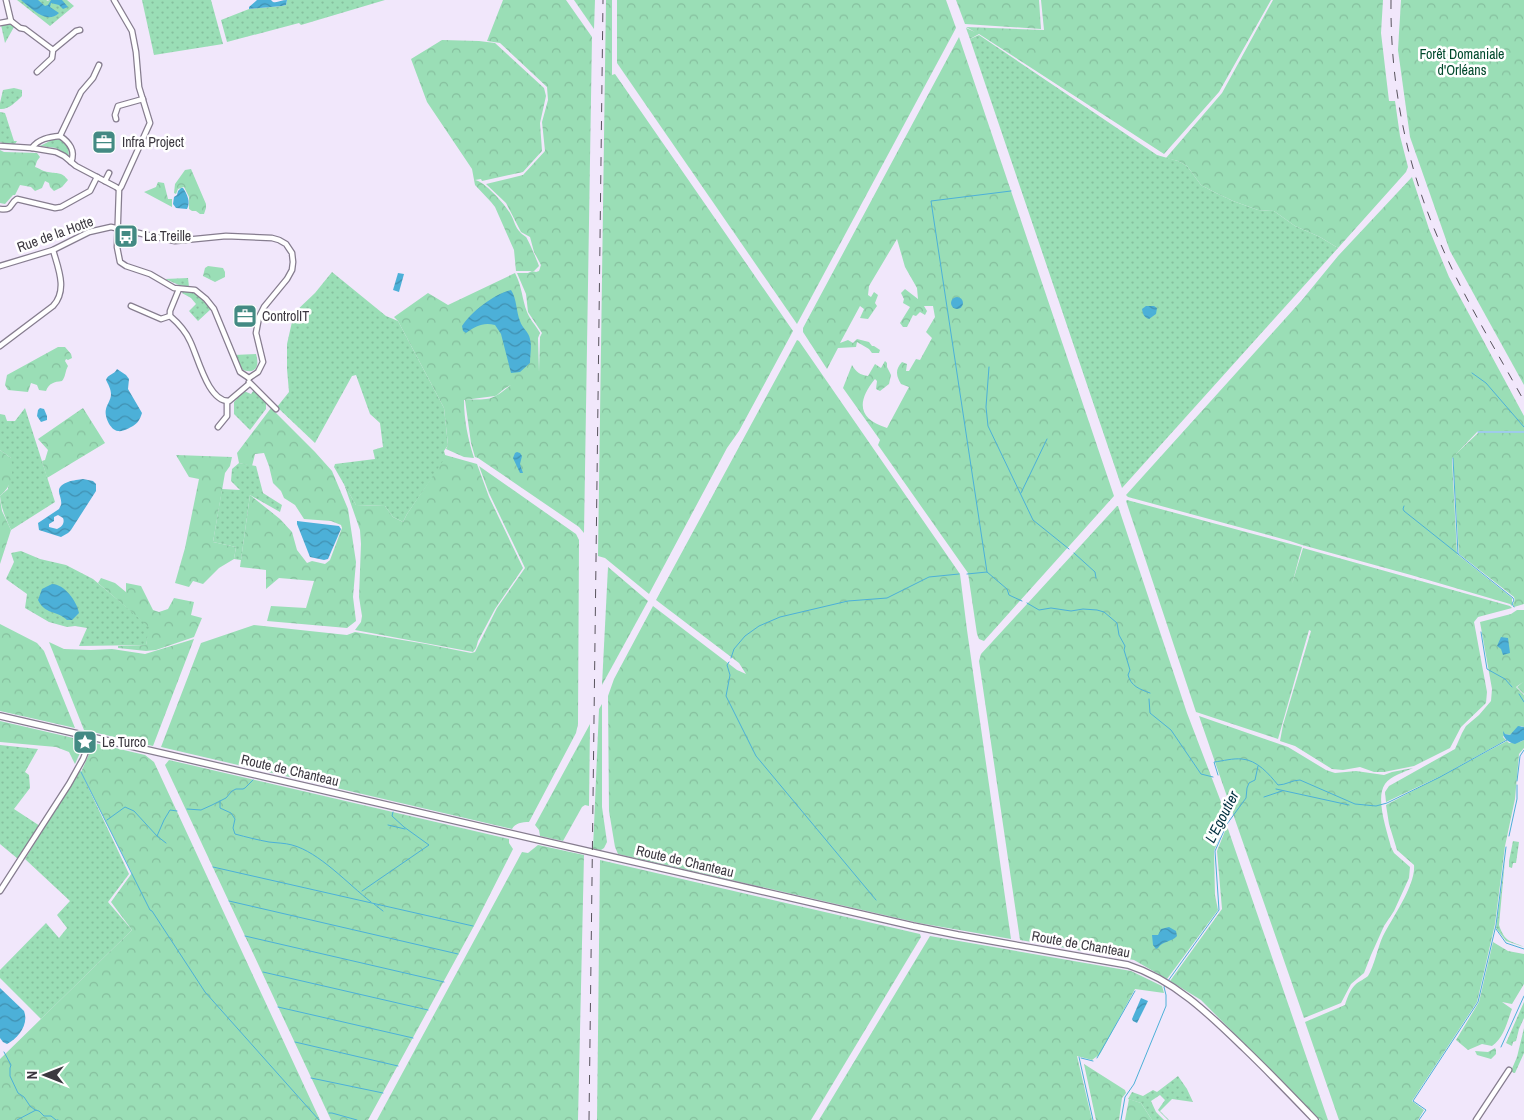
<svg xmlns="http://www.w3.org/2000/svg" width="1524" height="1120" viewBox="0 0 1524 1120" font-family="'Archivo Narrow',sans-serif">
<defs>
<pattern id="grass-dots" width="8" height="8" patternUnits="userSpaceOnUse" patternTransform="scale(1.25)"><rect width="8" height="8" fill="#9adeb6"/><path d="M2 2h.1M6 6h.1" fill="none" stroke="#86bf9e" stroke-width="1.8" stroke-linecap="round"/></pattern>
<pattern id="forest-crowns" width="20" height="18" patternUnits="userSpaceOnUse" patternTransform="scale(1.25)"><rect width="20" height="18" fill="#9adeb6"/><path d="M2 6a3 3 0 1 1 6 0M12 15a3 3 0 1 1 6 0" fill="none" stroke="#86bf9e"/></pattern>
<pattern id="water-waves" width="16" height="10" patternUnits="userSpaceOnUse" patternTransform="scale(1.25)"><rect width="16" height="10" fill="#4cb0d8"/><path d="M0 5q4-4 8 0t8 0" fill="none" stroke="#4090b1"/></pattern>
</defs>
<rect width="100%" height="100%" fill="#f1e7fb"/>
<!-- grass -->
<g fill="url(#grass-dots)">
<polygon points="17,0 46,0 48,1 49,0 67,0 74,6 50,26"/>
<polygon points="142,0 211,0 223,44 154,55"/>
<polygon points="287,0 385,0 301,25 299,23 227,42 221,20 249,9 282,6 286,5"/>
<polygon points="10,24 14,27 5,43 1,25"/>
<polygon points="979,35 1157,155 1178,161 1187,166 1201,185 1214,192 1233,201 1258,210 1274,211 1295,226 1320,237 1338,248 1122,488 970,39"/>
<path d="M14 88 22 90V96C16 102 8 110 0 109V103L3 90Z"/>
<polygon points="0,112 5,113 14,141 17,141 15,144 3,143 0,142"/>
<polygon points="60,139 68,147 69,156 56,148 40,146 52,140"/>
<polygon points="332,272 386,316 398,321 444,408 448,445 444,451 446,458 407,514 403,522 393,517 385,506 356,505 334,467 335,464 375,459 373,450 383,447 380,423 370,414 356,375 352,376 315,443 277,407 289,392 287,369 287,344 294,313 315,293"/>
<polygon points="188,278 189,287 179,285 165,279"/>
<polygon points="184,290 196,293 211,309 198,321 189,311 196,304 191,298 182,293"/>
<path d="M256 354C260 368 255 375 241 369L234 355Z"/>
<polygon points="254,390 266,403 266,409 250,430 234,414 234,402 244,391 251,394"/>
<path d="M25 408 55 502 11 530C6 519 1 508 0 496L8 489 11 458 0 450V414L5 415 7 421H15Z"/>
<polygon points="239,463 256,466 263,493 282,505 280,512 250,495 241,560 234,559 236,547 213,542 222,489 240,490 231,481 232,469"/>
<polygon points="21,551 40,559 66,565 93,579 150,627 146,645 79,646 87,628 75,626 67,627 49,622 25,608 27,594 6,579 14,562 11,553"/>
<polygon points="0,745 38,749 25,772 29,775 30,788 14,809 40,826 18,859 0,844"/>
<polygon points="80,770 129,874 108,902 132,930 41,1019 0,978 0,970 46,923 59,938 67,928 57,915 70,901 25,859"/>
<polygon points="1513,841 1519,842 1516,863 1513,863 1512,868 1509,867 1509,861"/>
<path d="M1505 860 1499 925C1505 943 1510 940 1524 947L1506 941 1496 928Z"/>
<polygon points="1524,1002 1524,1018 1519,1029 1516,1041 1513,1042 1512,1046 1506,1043"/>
<polygon points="1524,1028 1524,1053 1515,1073 1514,1073 1511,1071 1517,1057"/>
<polygon points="1178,1076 1187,1089 1193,1102 1172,1099 1160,1111 1169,1120 1168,1120 1158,1110 1165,1100 1160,1095 1151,1101 1156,1112 1164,1120 1152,1120 1141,1103 1128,1099 1132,1092 1143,1096 1153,1090 1157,1092"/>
</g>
<!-- forest -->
<g fill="url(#forest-crowns)">
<path d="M503 0H566L592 37 584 533 579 527 478 458 475 457 471 443 465 400C472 399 479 400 486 399 496 398 504 390 511 385 502 389 502 392 495 396L464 400C464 420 468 439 474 458L464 457 446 449 448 445 444 408 398 321 394 317 428 293 448 305 515 273C522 286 522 299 527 312 529 318 536 326 540 333L538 338 539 372 535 374 539 372 540 337 542 333 528 312 526 294 517 273H528L532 271 536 272 539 271 541 265 534 252 530 237 521 232 506 203 486 184 523 175 545 151 542 122 548 100 547 87 500 43 487 41Z"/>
<polygon points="574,0 595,0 594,29"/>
<polygon points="606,0 612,0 612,75 615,74 793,331 739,431 727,448 649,594 605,558 598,556"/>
<polygon points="617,0 946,0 956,28 797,324 617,63"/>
<polygon points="956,0 1039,0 1041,29 965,24"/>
<polygon points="1041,0 1271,0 1219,92 1164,154 979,34 970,39 966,28 975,32 966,27 1044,30"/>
<polygon points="1273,0 1383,0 1381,33 1389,101 1395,101 1400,136 1408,167 1406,172 1338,248 1320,237 1295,226 1274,211 1258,210 1233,201 1214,192 1201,185 1187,166 1178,161 1166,158 1222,93"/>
<polygon points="1401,0 1524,0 1524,385 1450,251 1410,137 1398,50"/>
<path d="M959 37 1114 496 984 641 979 639 977 634 968 573 878 445 880 440 843 388 852 365C856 372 860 375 868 376L875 364 881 368 885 361 887 363V367L891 375 889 384 880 391 876 389 877 381 875 379C857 401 857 419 887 428L909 387 901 384C896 375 895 370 902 362L907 364 906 371H909L916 359 920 360 932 338 926 332 935 317 933 306H924L927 311 925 315 920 312 916 316 913 315 907 327H903L900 323 910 307 903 303 904 299 901 293 905 289 918 299 917 288 905 267 897 239 869 286 868 295 871 297 874 292 878 295 875 303 877 306 868 319 860 318 864 309 860 306 840 343 848 340 853 343 857 339 869 342 872 346H874L880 350 879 353H872L869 349 857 342 856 347 838 348 827 369 803 332V328Z"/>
<path d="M442 40 479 41 495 43 544 88 546 96 540 123 542 151 523 172 482 181 481 179 475 180C484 181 506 205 511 215 514 220 515 227 520 232 521 234 524 235 526 237 528 239 538 263 539 266L534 271H516L514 250 495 207 491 202 475 185 472 169 427 102 411 59Z"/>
<path d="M0 150 4 152 37 153 40 157 37 161 35 167C39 168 44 172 48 172 57 174 61 171 68 180L62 187 54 191 50 187 49 183 45 181 42 188 35 191 31 187 20 185 15 195H13L5 204 0 203Z"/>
<polygon points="191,169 206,204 206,208 204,214 200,214 196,211 192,211 189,209 189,197 184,187 178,189 176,194 174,193 175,184 185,170"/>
<polygon points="1412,177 1429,229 1449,277 1524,416 1524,431 1478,431 1456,454 1478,433 1524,433 1524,604 1514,607 1513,604 1515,600 1514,597 1459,554 1453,457 1452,459 1457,554 1512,598 1512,606 1510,604 1411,575 1302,545 1290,541 1128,497 1126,495 1302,300 1338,256"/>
<polygon points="158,182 164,183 168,199 172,199 172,207 144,192 156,187"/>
<polygon points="208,266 223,268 225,272 225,277 215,282 203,276 205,268"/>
<polygon points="797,340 799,341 960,574 967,630 1011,939 919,923 618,854 615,847 609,811 608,696 614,679 653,606 737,670 746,674 739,663 656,600"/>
<path d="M58 347H65L71 354 72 358 68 360 66 359 65 361 68 366C65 371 66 376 62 381 54 382 49 383 46 391L39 390 37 385 31 383 28 392 8 390 5 385 7 375Z"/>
<polygon points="83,408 105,443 47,478 42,461 45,460 48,450 38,439"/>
<polygon points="271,408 315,452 332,471 348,509 356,562 353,597 356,621 347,628 267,621 271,606 306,608 314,581 279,578 266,589 266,570 240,567 250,495 280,519 292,532 297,550 307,563 312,561 325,564 330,560 342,528 341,525 331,521 304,519 295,505 284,498 281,491 273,483 269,466 264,453 255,454 252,466 239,463 237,453"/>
<path d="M0 450 11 458C14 473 12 486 0 496Z"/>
<polygon points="176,455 232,457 230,466 225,473 213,542 236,547 234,559 219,568 203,584 193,581 189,587 175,583 185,548 199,479 189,477"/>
<polygon points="445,455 477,464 489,497 523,568 495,609 478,641 476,648 473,652 355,630 361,622 362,616 359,597 361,544 360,530 344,484 356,505 385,506 393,517 403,522 407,514 445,458"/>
<path d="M479 466 576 534 579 540 578 724 576 733 529 822C522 822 515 823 512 829L161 747 201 643 254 625 347 635 355 632 426 644 471 653 475 652 497 608 525 568 489 493Z"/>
<polygon points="0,499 2,511 11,530 0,564"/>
<polygon points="1127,500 1302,547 1292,584 1303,548 1510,606 1512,608 1478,617 1474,622 1487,692 1486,703 1461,727 1450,748 1414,766 1384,772 1374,772 1360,767 1343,770 1332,769 1295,746 1280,741 1283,725 1311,631 1309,630 1278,739 1196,712 1126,501"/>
<polygon points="1117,506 1118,506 1187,713 1221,802 1226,822 1214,851 1215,895 1218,910 1167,979 1134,960 1020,940 979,661 981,654"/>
<polygon points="608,567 648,601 602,685"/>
<polygon points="101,578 115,583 126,592 126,583 141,586 153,610 159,612 168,609 174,598 194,602 191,615 202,618 194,637 156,650 146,651 118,648 118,646 146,645 149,627 98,583"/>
<polygon points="1517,610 1524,610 1524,694 1517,687 1523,682 1516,687 1524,695 1524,727 1521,726 1510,735 1505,734 1503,737 1506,740 1441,776 1386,802 1385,792 1389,786 1455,749 1462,733 1466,726 1479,715 1491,701 1492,689 1480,622 1511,614"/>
<polygon points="0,624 37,643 44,651 75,728 0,711"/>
<polygon points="194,639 153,746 84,730 49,642 64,649 91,650 112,649 145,654"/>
<polygon points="602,704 602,807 607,842 604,848 601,850 593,849 599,709"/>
<path d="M1199 716 1288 747 1326 770 1335 773 1356 771 1384 775 1392 772 1413 768C1405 772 1390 776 1385 784 1375 798 1387 831 1391 847L1394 853 1410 867 1409 878 1394 911 1384 926 1371 955 1364 973 1351 984 1341 1003 1304 1018Z"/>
<polygon points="0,721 82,740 84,744 75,764 69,752 56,747 0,742"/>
<polygon points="590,724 589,806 585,805 582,807 563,841 540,836 539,830 535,825"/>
<path d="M1524 740V748L1519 754 1515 799 1505 846 1495 924 1477 1002 1412 1101 1424 1110 1418 1120H1339L1305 1022 1345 1005C1347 998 1350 990 1355 985 1359 981 1365 979 1368 976 1374 967 1378 946 1383 936 1392 918 1416 885 1414 865L1397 850 1389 824 1386 805 1507 741 1509 743 1520 742Z"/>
<polygon points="94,743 145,755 154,762 320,1120 0,1120 0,1059 132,930 111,902 132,873 81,772"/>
<polygon points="169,760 509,839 509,843 513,849 511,853 475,924 368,1120 331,1120 165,765"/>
<polygon points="1227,826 1328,1120 1320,1120 1201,1000 1170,981 1222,909 1217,851"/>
<polygon points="538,845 584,855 578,1120 377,1120 522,852 528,853"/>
<polygon points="600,860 920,934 921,937 811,1120 597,1120"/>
<polygon points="930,936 1131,971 1162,986 1164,993 1135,989 1100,1054 1092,1060 1077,1056 1092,1120 819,1120"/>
<path d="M1493 942 1508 951 1524 954V984L1512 1004 1502 1002 1512 1009C1507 1022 1504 1038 1492 1046L1482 1044 1468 1050 1456 1040 1479 1002Z"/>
<polygon points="1495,1048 1496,1050 1496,1054 1491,1059 1477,1055 1475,1051 1488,1052"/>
<polygon points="1084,1064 1125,1090 1126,1093 1122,1098 1119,1120 1096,1120"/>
<polygon points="1129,1099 1141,1103 1152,1120 1125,1120"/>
</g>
<!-- water -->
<g fill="url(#water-waves)" fill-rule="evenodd">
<path d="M21 0H38L45 6 48 5 51 0H62L68 7 63 9 59 5 51 3 50 7 59 13C46 25 31 8 21 0Z"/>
<path d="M257 0H271L273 2C278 3 281 0 287 0L286 5 282 6 249 9V7Z"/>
<path d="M181 188H183C187 194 191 202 187 209L176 208 173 204 174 197 177 195 178 191Z"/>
<polygon points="398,273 404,274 399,292 393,290"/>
<path d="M511 290C517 299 516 311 520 321 522 328 529 332 530 339 532 346 530 355 530 363L520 372 511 373 501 334 495 325C483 322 476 326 466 333L463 331 462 326C471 312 494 294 511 290Z"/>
<circle cx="957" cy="303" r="6"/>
<path d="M1146 306H1154L1157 308 1156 314 1149 319C1144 317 1143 315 1142 309Z"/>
<path d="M117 369 126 375 129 379 128 389 142 413C140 419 138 423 133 426 129 428 123 432 118 431 110 430 104 416 106 409 107 404 111 400 111 394 111 389 108 384 106 380 108 374 114 375 117 369Z"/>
<polygon points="40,408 44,409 47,416 47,420 41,422 37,416 38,410"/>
<polygon points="517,452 520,453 522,456 520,464 523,473 520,473 513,458 515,453"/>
<path d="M83 479 93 481 96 484V491L71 530 68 533 61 537 39 530 38 523 59 509 61 505C62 501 60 497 59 492 58 482 75 480 83 479ZM58 515 63 518C65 523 62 527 57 529L49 527V524L54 521V517Z"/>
<polygon points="297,521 339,526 341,529 328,559 324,560 310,557 297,524"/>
<path d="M52 584C64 584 77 601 79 613L72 620H67C57 610 45 615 38 600L42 589Z"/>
<polygon points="1501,637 1508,638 1510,653 1503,655 1501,649 1497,646"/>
<path d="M1518 726 1524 727V740L1515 744C1508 742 1503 739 1503 731L1505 734 1510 735Z"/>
<path d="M1169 927 1176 931 1177 936C1172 942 1162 941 1158 948L1156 949 1153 945 1152 935H1158L1161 929Z"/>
<path d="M0 988 24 1011C29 1024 19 1038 7 1044L3 1042 0 1038Z"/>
<polygon points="1141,998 1148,1001 1137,1023 1133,1021 1132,1019"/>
</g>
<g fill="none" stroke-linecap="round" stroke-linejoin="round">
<!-- stream -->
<g stroke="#4cb0d8" stroke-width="1">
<polyline points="989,367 986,407 988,426 1033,520 1069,549"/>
<polyline points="1472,373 1486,383 1524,427"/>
<polyline points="1478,432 1524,432"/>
<polyline points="1453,458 1458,554 1513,598 1514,600 1512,604 1514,607"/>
<polyline points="1021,493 1047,439"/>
<polyline points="1404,506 1403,509 1404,511 1458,554"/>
<polyline points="1074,553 1095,572 1096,578"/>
<polyline points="987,572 931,201 1011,191"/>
<polyline points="967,574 987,572 1007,589 1009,595 1022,601"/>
<path d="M1027 603 1039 610 1051 608 1071 611 1083 609 1097 610 1104 612 1117 623 1119 635 1125 646 1124 650 1130 670 1128 675C1131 686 1139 689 1150 693"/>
<polyline points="1481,632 1487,669 1505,679 1512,687"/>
<polyline points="731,658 734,649 745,636 759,626 780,617 848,601 887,598 929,577 959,574"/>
<polyline points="729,662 727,665 730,675 726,696 756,756 876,900"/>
<polyline points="1519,694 1524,702"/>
<polyline points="1149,699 1150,713 1171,730 1201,774 1213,777"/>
<polyline points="81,772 150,910 152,911 205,992 319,1120"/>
<path d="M1218 775 1214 762C1223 761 1233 758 1242 759 1257 760 1269 774 1278 785 1286 785 1292 780 1300 780L1355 804 1376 806 1387 803 1440 777 1507 740"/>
<polyline points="1517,781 1520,756 1524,750"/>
<polyline points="1276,789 1349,805"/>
<polyline points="1264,797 1282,791"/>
<path d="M220 801V808L231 813 235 819 233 828 235 834C246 837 258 840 269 842 277 843 285 843 292 845 319 852 348 884 371 902"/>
<polyline points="187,809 201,810 212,805 226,798 232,791 236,789 243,789 245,788 253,780"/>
<polyline points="107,820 125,807 134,811 157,836 164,820 170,810 177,811"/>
<polyline points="388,825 405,829"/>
<polyline points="157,836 166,843"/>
<polyline points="1509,836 1517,799 1517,785"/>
<polyline points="213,867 473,926"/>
<polyline points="362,891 429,845 404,827 392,816 393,812"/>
<polyline points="229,901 458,954"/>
<polyline points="374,904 383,911"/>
<polyline points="1496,929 1506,943 1524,949"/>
<polyline points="245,936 444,982"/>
<polyline points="263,972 428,1010"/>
<polyline points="1168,981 1219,910 1215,851 1227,824 1246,798 1247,788 1249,783 1255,780 1258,766"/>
<polyline points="278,1007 413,1038"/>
<polyline points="295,1042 398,1066"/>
<polyline points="1501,1047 1524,996"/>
<polyline points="4,1052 11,1065 10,1068 10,1076 18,1093 24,1097 30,1106 35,1110 39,1111 44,1116 51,1116 56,1120"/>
<polyline points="1079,1057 1093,1120"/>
<polyline points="1081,1058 1093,1061"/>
<polyline points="1097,1058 1135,991"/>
<polyline points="311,1078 383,1093"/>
<polyline points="329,1113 332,1113 357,1120"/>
<polyline points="17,1120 36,1110"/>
<polyline points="57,1120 58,1120"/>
<polyline points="1121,1120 1125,1097 1134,1084 1166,1006 1166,995 1164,987 1166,984"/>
<polyline points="1419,1120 1426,1110 1413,1101 1478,1002 1496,925 1506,847"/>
</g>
<!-- minor casing -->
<g stroke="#867d8f" stroke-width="7">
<g id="minor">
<polyline points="114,0 132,31 136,52 139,87 150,123 121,187 119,189"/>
<polyline points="11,21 20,28 25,29 53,50"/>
<polyline points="0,23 11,21 6,0"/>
<polyline points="37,72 52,58 53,50 76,31 80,30"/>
<polyline points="116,119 115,115 118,106 143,99"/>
<polyline points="60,136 81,92 93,78 99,65"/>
<polyline points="0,146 32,148 56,152 64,156 76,166 116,187 119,189"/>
<path d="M32 148C38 139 49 137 60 136 69 142 76 151 71 162"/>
<polyline points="105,181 109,173"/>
<polyline points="119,189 117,247 120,262 126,266 150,274 174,288 195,290 206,299 214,309 240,372 249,378"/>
<path d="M0 209C13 211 9 204 17 199L55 208 61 207 90 191 97 177"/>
<polyline points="0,266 53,250 89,232 111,227 175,241 226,236 272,238 279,240 286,244 292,253 293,262 292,270 287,279 264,307 259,317 256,333 263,362 258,372 249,378"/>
<path d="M179 289 170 311V316C177 322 186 332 190 341 198 357 208 402 229 401L249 384"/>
<polyline points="131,306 161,319 170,316"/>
<path d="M0 346 53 306C68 290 58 268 53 250"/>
<polyline points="249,382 276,409"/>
<polyline points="218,427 227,416 227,401"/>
<polyline points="0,891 69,784 83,759 92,737"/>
<polyline points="1476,1120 1509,1070"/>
</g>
</g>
<!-- major casing -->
<g stroke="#867d8f" stroke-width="8">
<path id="major" d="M0 716 913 926 958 935 1128 965C1175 980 1211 1016 1245 1049 1269 1072 1292 1096 1315 1120"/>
</g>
<!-- minor -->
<use href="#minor" stroke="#fff" stroke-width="4.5"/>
<!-- major -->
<use href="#major" stroke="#fff" stroke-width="5.5"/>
<!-- rail -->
<g stroke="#58535d" stroke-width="1" stroke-dasharray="9 9" stroke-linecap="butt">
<path d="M1391 0C1390 85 1407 170 1442 247 1465 300 1496 350 1524 401"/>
<polyline points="589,1120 603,0"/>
</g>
</g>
<!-- icons -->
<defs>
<g id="office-square" transform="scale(1.25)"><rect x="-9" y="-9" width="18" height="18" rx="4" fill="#438a83" stroke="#fff"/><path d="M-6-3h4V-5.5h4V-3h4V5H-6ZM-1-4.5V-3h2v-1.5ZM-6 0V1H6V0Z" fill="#fff"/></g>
<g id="bus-square" transform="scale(1.25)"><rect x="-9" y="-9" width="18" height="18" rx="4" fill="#438a83" stroke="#fff"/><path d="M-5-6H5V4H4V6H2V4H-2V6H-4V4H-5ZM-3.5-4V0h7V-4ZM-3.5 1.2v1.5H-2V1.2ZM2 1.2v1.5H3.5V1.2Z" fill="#fff"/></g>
<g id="sight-square" transform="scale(1.25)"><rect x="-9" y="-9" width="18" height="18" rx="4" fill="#438a83" stroke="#fff"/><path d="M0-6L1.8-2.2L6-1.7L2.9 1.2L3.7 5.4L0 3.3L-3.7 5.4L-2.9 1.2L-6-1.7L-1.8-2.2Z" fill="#fff"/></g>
</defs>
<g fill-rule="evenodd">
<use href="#office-square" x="104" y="142"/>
<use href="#bus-square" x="126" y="236"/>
<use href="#office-square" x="245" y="316"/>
<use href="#sight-square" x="85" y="742"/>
</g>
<g text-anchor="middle" stroke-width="5" stroke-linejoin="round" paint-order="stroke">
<!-- park labels -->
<g font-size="14" fill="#00492c" stroke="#fff">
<text x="1462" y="59">Forêt Domaniale<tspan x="1462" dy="16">d'Orléans</tspan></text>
</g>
<!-- poi labels -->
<g font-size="14" fill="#3c3840" stroke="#fff" text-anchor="start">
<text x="122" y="147">Infra Project</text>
<text x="144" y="241">La Treille</text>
<text x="262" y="321">ControlIT</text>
<text x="102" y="747">Le Turco</text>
</g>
<!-- street labels -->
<g font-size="14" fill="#3c3840" stroke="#fff">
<text transform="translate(55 234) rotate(-20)" y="5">Rue de la Hotte</text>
<text transform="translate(290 770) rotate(13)" y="5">Route de Chanteau</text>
<text transform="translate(685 861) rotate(13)" y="5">Route de Chanteau</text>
<text transform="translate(1081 944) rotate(10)" y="5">Route de Chanteau</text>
</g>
<!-- water labels -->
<g font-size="15" font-style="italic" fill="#002f3f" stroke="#fff">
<text transform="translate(1222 817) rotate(-63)" y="5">L'Egoutier</text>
</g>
</g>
<!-- north arrow -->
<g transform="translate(45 1075) rotate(270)" stroke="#ffffff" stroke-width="4" paint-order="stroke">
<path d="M0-4L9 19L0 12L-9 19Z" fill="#3c3840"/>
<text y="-8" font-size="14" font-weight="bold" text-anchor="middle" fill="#3c3840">N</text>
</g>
</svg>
